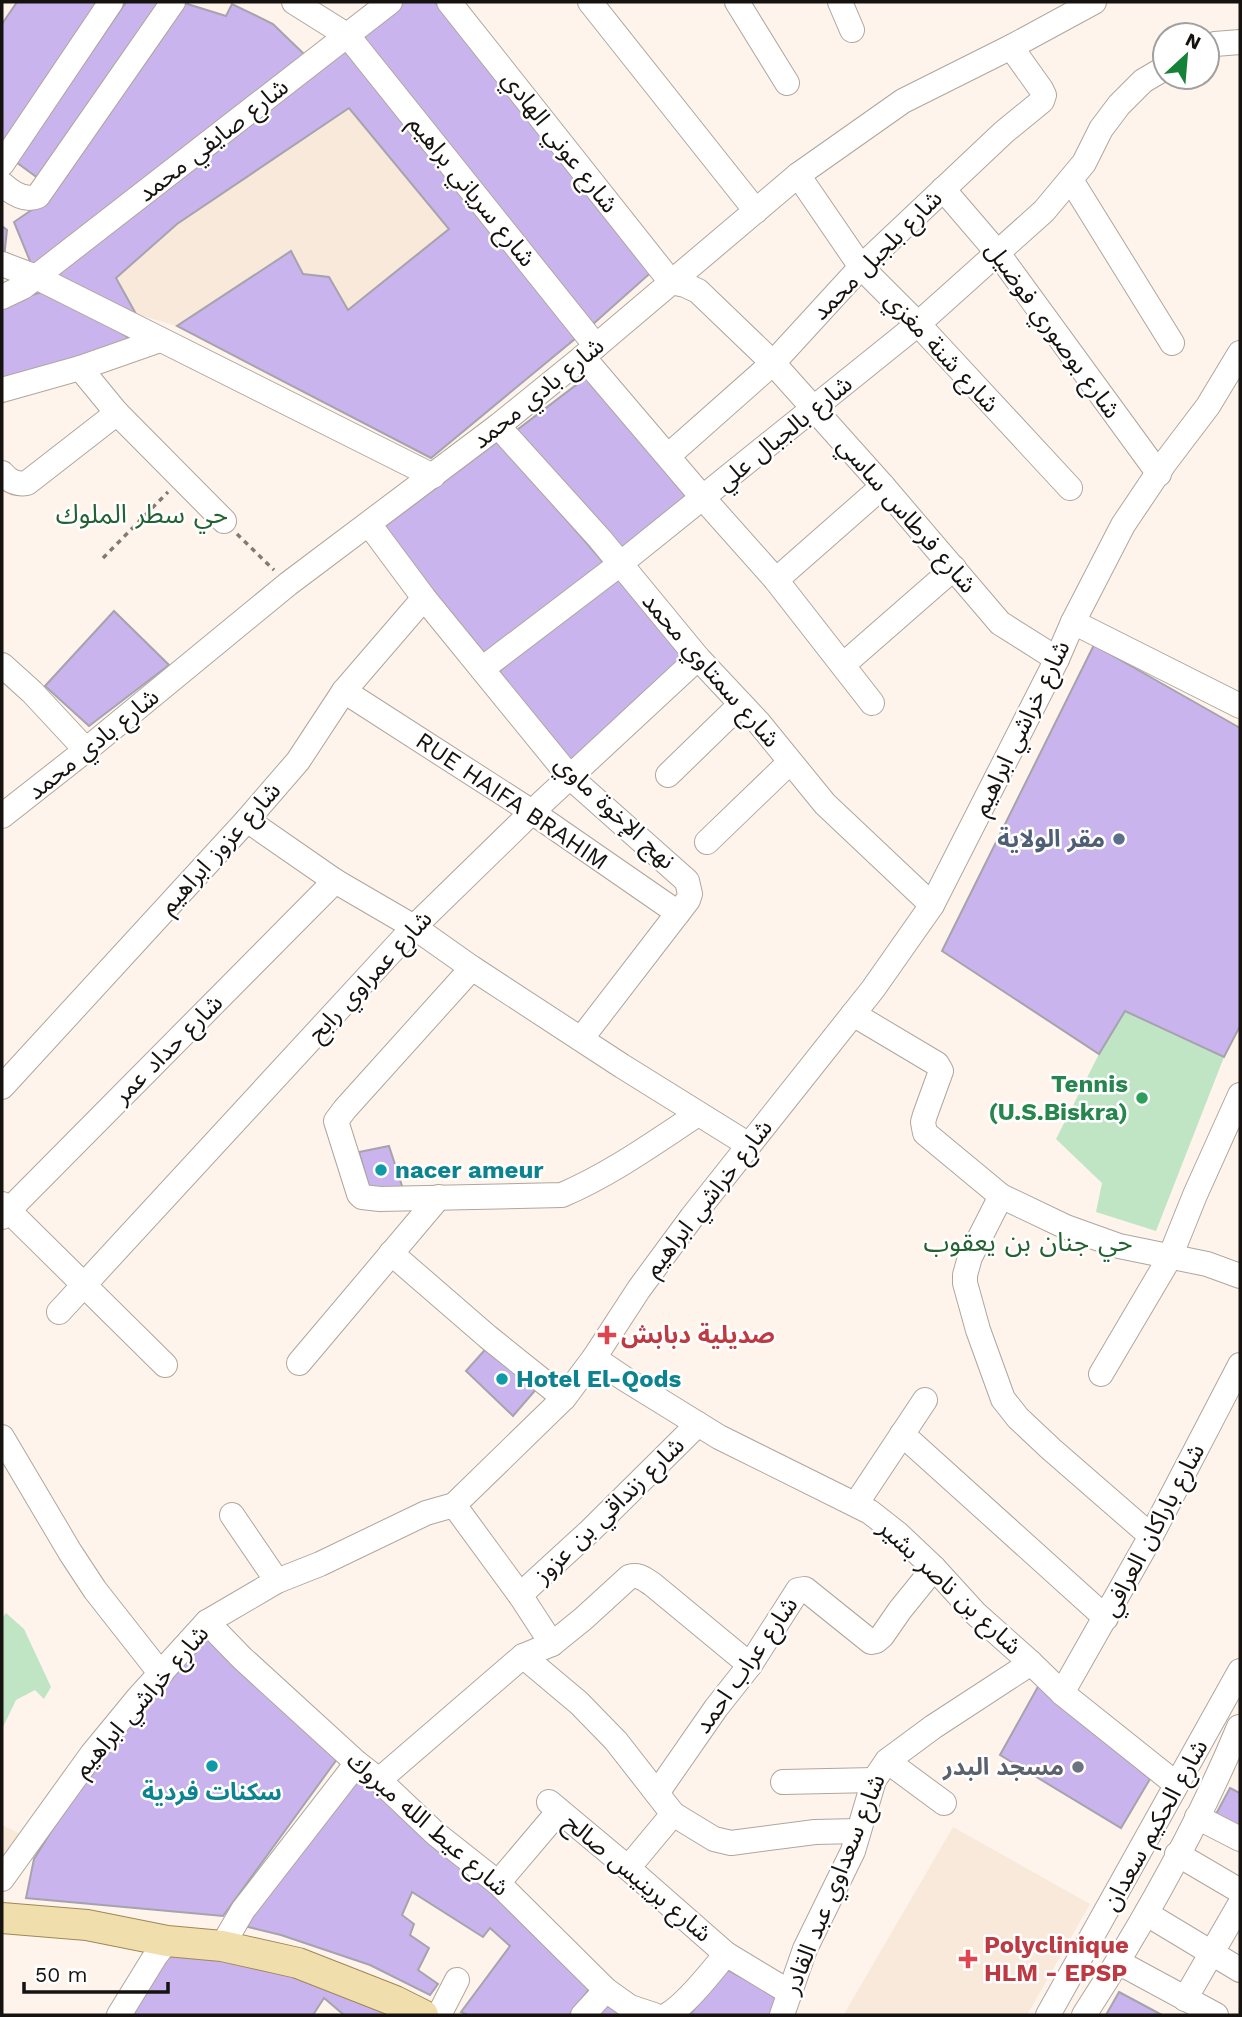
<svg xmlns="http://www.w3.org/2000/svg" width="1242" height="2017" viewBox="0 0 1242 2017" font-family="'Work Sans','Noto Sans Arabic',sans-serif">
<rect width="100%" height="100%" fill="#fef4eb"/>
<!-- commercial -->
<polygon fill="#f9e9d7" points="2,1825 27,1837 2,1872"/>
<!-- built -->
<g fill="#f8e9da">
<polygon points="349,108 449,229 348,310 329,277 303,274 291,251 177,326 136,314 116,278 177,224"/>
<polygon points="953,1827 1090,1904 1027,2015 844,2014"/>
</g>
<!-- green -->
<g fill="#bfe5c5">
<polygon points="1125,1011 1224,1057 1156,1231 1096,1212 1102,1183 1056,1139 1099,1054"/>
<polygon points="6,1613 24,1629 51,1687 44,1699 35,1690 16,1700 2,1729 2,1618"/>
</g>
<!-- building -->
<g fill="#cab4ee" stroke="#a6a3ad" stroke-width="2">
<polygon points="17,2 103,2 2,148 2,24"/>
<polygon points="126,2 164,2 42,181 16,162"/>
<polygon points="181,2 226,16 232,4 273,24 306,56 32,266 14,222 49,198"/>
<polygon points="401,2 435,2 656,268 592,325 359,37"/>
<polygon points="345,46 576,338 431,458 177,326 291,251 303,274 329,277 348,310 449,229 349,108 177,224 116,278 136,314 52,273"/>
<polygon points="2,226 7,230 4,258 2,257"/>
<polygon points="52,289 132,340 2,381 2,304"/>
<polygon points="588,376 687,496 619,552 517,430"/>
<polygon points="498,441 604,563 485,655 380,530"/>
<polygon points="617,574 687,663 572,768 499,672 565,608"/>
<polygon points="114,611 169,665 89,726 45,686"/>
<polygon points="1094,645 1240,728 1240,1026 1224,1057 1125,1011 1099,1054 942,951"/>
<polygon points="389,1146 403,1189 371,1194 359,1152"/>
<polygon points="491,1343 538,1387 513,1416 466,1371"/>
<polygon points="211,1634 340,1755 223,1916 26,1898 34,1859 85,1777 137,1702"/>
<polygon points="1040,1683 1150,1779 1121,1828 1000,1755"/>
<polygon points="355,1775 524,1915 591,1987 569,2015 468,2015 461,2012 510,1946 490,1928 483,1937 412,1892 402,1915 414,1924 410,1935 429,1948 418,1970 438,1984 430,1995 370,1965 281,1935 240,1925"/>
<polygon points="1230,1788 1240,1793 1240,1831 1215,1816"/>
<polygon points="171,1951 247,1961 364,1999 392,2015 344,2015 324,1998 313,2015 122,2015"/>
<polygon points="726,1969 783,1999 777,2015 690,2015"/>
<polygon points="1119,1992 1162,2015 1106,2015"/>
<polygon points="606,2004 626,2015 597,2015"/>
</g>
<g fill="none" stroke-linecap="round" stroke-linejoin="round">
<!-- minor casing -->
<g stroke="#afa69e" stroke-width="26">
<g id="minor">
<polyline points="294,2 348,36 596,346"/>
<polyline points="449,2 671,282 685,285 698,291 773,363 883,486 1000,623 1057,659"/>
<polyline points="590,2 756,211"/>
<polyline points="737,2 787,83"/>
<polyline points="840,2 852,30"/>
<polyline points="1207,47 1215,44 1240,42"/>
<polyline points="2,164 111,2"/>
<polyline points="798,175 861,267 918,324 1070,488"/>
<polyline points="1071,180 1172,343"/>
<path d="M2 184C12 193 25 202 38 196L173 2"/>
<polyline points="943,189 997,252 1159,474"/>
<polyline points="2,264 36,277 433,476"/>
<polyline points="2,297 23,287 390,2"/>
<polyline points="583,357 703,498 776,580 872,703"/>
<polyline points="80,368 117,413 224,521"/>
<polyline points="2,390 80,368 160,340"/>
<polyline points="498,426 600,539 698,658 759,723 825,804 932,905"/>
<polyline points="668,456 773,363 861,267 1004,132 1042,101 1044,95 1041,89 1011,47"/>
<path d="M2 473C9 481 16 485 27 483L117 413"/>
<polyline points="369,524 424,598 570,777 687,881 690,894 688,900 581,1039"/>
<polyline points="776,580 883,486"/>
<polyline points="1073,622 1240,706"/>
<polyline points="2,665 32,692 86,750"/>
<polyline points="843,665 954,568"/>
<polyline points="482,669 620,564 918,324 1044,211 1084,163 1101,129 1119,105 1143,81 1165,68"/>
<polyline points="344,691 532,812 678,913"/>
<polyline points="668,775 741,704"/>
<polyline points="2,816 86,750 288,584 498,426 583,357 798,175 903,101 1011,47 1094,2"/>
<polyline points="247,820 335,881 414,927 472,968 622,1066 749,1145"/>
<polyline points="707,842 790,762"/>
<path d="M472 968 345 1109 336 1121 359 1194 362 1197 380 1199 562 1195C611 1174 654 1143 698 1114"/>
<polyline points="853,1014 937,1064 941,1071 925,1115 923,1122 925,1133 1001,1196 1066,1227 1119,1246 1207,1264 1240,1276"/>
<polyline points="2,1087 247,820 298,761 344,691 424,598"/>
<polyline points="1001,1196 970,1257 965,1275 965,1283 978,1330 1003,1399 1018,1418 1051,1449 1151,1536"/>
<polyline points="2,1204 165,1365"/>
<polyline points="2,1217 335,881"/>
<polyline points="391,1253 488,1337 564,1398"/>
<polyline points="59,1312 414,927 532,812 698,658"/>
<polyline points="594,1358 625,1379 719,1437 870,1512 898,1534 934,1568 976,1614 1031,1663 1062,1693 1176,1784"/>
<polyline points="299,1363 439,1197"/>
<polyline points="1101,1374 1170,1257 1195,1195 1240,1095"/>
<polyline points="902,1434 1106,1618"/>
<polyline points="2,1437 70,1552 95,1590 161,1674"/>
<polyline points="856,1504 925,1400"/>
<polyline points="454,1505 520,1595 552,1644"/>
<polyline points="232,1515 277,1581"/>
<polyline points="520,1595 590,1531 698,1424"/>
<polyline points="207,1622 242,1658 357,1763 379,1780 436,1834 498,1883 606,1990 630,2007 654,2015"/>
<polyline points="523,1656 579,1703 616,1741 673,1814 714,1839 731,1843 815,1832 858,1831"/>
<polyline points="1062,1693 1151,1536 1240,1365"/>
<polyline points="887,1761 944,1803"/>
<path d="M379 1780 523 1656 552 1644 583 1619 629 1577C639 1574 644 1579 652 1584L750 1665"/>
<polyline points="783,1782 874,1780"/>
<polyline points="657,1793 716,1708 750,1665 798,1590 805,1589 871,1642 876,1641 882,1636 900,1610 934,1568"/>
<polyline points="549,1802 628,1868 726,1954"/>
<polyline points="1197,1817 1240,1839"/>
<polyline points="1177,1854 1240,1891"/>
<polyline points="628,1868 673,1814"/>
<polyline points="2,1879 92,1754 138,1698 207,1622 277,1581 320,1564 426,1513 454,1505 564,1398 594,1358 639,1289 692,1217 873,989 932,905 1057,659 1073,622 1123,525 1164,464 1208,406 1240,353"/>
<polyline points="498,1883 559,1811"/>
<polyline points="1147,1914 1240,1970"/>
<polyline points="222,1946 243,1910 357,1763"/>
<polyline points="1118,1962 1216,2015"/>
<polyline points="1185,1999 1240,1904"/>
<polyline points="119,2015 156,1955 167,1941"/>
<polyline points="439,2015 457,1980"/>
<polyline points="583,2015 606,1990"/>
<path d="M667 2015C686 2005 712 1971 726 1954L789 1992"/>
<polyline points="782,2015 805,1949 853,1851 874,1780 887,1761 933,1727 1031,1663"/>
<polyline points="1048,2015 1240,1671"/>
<path d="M1084 2015C1143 1924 1197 1828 1239 1727"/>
</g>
</g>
<!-- major casing -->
<g stroke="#9e8853" stroke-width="32">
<polyline id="major" points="2,1918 87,1925 167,1941 222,1946 298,1963 395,2001 423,2015"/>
</g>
<!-- path -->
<g stroke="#817b75" stroke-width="3.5" stroke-dasharray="5 5" stroke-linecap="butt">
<polyline points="237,534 274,570"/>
<polyline points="103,558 168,492"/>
</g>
<!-- minor -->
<use href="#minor" stroke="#fff" stroke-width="24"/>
<!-- major -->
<use href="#major" stroke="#f1dead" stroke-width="30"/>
</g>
<!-- markers -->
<circle fill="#5c6f8a" stroke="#fff" stroke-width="2.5" cx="1119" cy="839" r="7"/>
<circle fill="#2e9e5b" stroke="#fff" stroke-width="2.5" cx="1142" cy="1098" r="7"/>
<g fill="#0f9aa8" stroke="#fff" stroke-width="2.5">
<circle cx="381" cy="1170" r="7"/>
<circle cx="502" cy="1379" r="7"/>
<circle cx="212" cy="1766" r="7"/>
</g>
<g fill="#e0444e" stroke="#fff" stroke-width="2.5">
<path d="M603.5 1324.5h7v7h7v7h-7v7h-7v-7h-7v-7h7z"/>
<path d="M964.5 1948.5h7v7h7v7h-7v7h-7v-7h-7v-7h7z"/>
</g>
<circle fill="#6b7280" stroke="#fff" stroke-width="2.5" cx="1078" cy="1767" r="7"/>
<g text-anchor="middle" stroke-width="5" stroke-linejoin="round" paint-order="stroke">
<!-- street labels -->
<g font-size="24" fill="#15120f" stroke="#fff">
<text transform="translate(213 140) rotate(-38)" y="8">شارع صايفي محمد</text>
<text transform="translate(560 142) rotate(52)" y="8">شارع عوني الهادي</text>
<text transform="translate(472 191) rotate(51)" y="8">شارع سرياني براهيم</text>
<text transform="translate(877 255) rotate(-45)" y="8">شارع بلجبل محمد</text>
<text transform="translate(1053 330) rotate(54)" y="8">شارع بوصوري فوضيل</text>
<text transform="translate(942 352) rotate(47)" y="8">شارع شنة مغزي</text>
<text transform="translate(538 393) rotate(-39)" y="8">شارع بادي محمد</text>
<text transform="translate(784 433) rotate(-39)" y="8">شارع بالجبال علي</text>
<text transform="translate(907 515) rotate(49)" y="8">شارع فرطاس ساسي</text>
<text transform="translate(711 670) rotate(49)" y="8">شارع سمتاوي محمد</text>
<text transform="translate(1021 728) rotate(-64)" y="8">شارع خراشي ابراهيم</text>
<text transform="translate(93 744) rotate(-39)" y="8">شارع بادي محمد</text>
<text transform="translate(512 801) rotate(34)" y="8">RUE HAIFA BRAHIM</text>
<text transform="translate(615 812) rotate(43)" y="8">نهج الإخوة ماوي</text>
<text transform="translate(220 848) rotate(-48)" y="8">شارع عزوز ابراهيم</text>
<text transform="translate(370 976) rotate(-47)" y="8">شارع عمراوي رابح</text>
<text transform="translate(168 1049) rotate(-45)" y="8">شارع حداد عمر</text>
<text transform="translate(708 1198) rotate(-52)" y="8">شارع خراشي ابراهيم</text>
<text transform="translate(609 1510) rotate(-44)" y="8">شارع زنداقي بن عزوز</text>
<text transform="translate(1153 1530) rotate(-62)" y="8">شارع باراكان العرافي</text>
<text transform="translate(950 1587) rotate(43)" y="8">شارع بن ناصر بشير</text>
<text transform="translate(746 1665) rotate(-55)" y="8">شارع عراب احمد</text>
<text transform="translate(141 1701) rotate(-49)" y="8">شارع خراشي ابراهيم</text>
<text transform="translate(428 1824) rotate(41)" y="8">شارع عيط الله مبروك</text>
<text transform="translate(1155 1825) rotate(-61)" y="8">شارع الحكيم سعدان</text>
<text transform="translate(638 1878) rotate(40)" y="8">شارع برينيس صالح</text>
<text transform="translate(834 1884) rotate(-68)" y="8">شارع سعداوي عبد القادر</text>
</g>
<!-- service labels -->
<g font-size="24" font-weight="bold" fill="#4e5e75" stroke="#fff" text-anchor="end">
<text x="1105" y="847">مقر الولاية</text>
</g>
<!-- leisure labels -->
<g font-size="24" font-weight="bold" fill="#27864d" stroke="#fff" text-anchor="end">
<text x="1128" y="1092">Tennis<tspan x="1128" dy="28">(U.S.Biskra)</tspan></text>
</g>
<!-- culture labels -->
<g font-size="24" font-weight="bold" fill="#0d838f" stroke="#fff" text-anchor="start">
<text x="395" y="1178">nacer ameur</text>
<text x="516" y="1387">Hotel El-Qods</text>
<text x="212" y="1800" text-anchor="middle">سكنات فردية</text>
</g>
<!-- health labels -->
<g font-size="24" font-weight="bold" fill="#be3a42" stroke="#fff" text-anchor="start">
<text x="621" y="1343">صديلية دبابش</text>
<text x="984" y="1953">Polyclinique<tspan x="984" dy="28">HLM - EPSP</tspan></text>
</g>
<!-- worship labels -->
<g font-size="24" font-weight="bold" fill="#5b616d" stroke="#fff" text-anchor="end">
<text x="1064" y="1775">مسجد البدر</text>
</g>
<!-- neighbourhood labels -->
<g font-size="26" fill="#236131" stroke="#fff">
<text x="142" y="523">حي سطر الملوك</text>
<text x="1028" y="1251">حي جنان بن يعقوب</text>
</g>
</g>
<!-- border -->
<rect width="1242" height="2017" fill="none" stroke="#15120f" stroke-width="7"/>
<!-- north arrow -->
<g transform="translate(1186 56) rotate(26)"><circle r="33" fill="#ffffff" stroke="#a1a09f" stroke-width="2"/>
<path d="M0-5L12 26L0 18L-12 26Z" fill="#168238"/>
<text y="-10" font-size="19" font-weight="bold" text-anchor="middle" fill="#15120f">N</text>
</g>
<!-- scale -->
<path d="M24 1982v10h144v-10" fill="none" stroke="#15120f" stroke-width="3.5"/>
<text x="35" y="1982" font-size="21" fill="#15120f" stroke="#ffffff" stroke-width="5" paint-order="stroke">50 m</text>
</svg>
